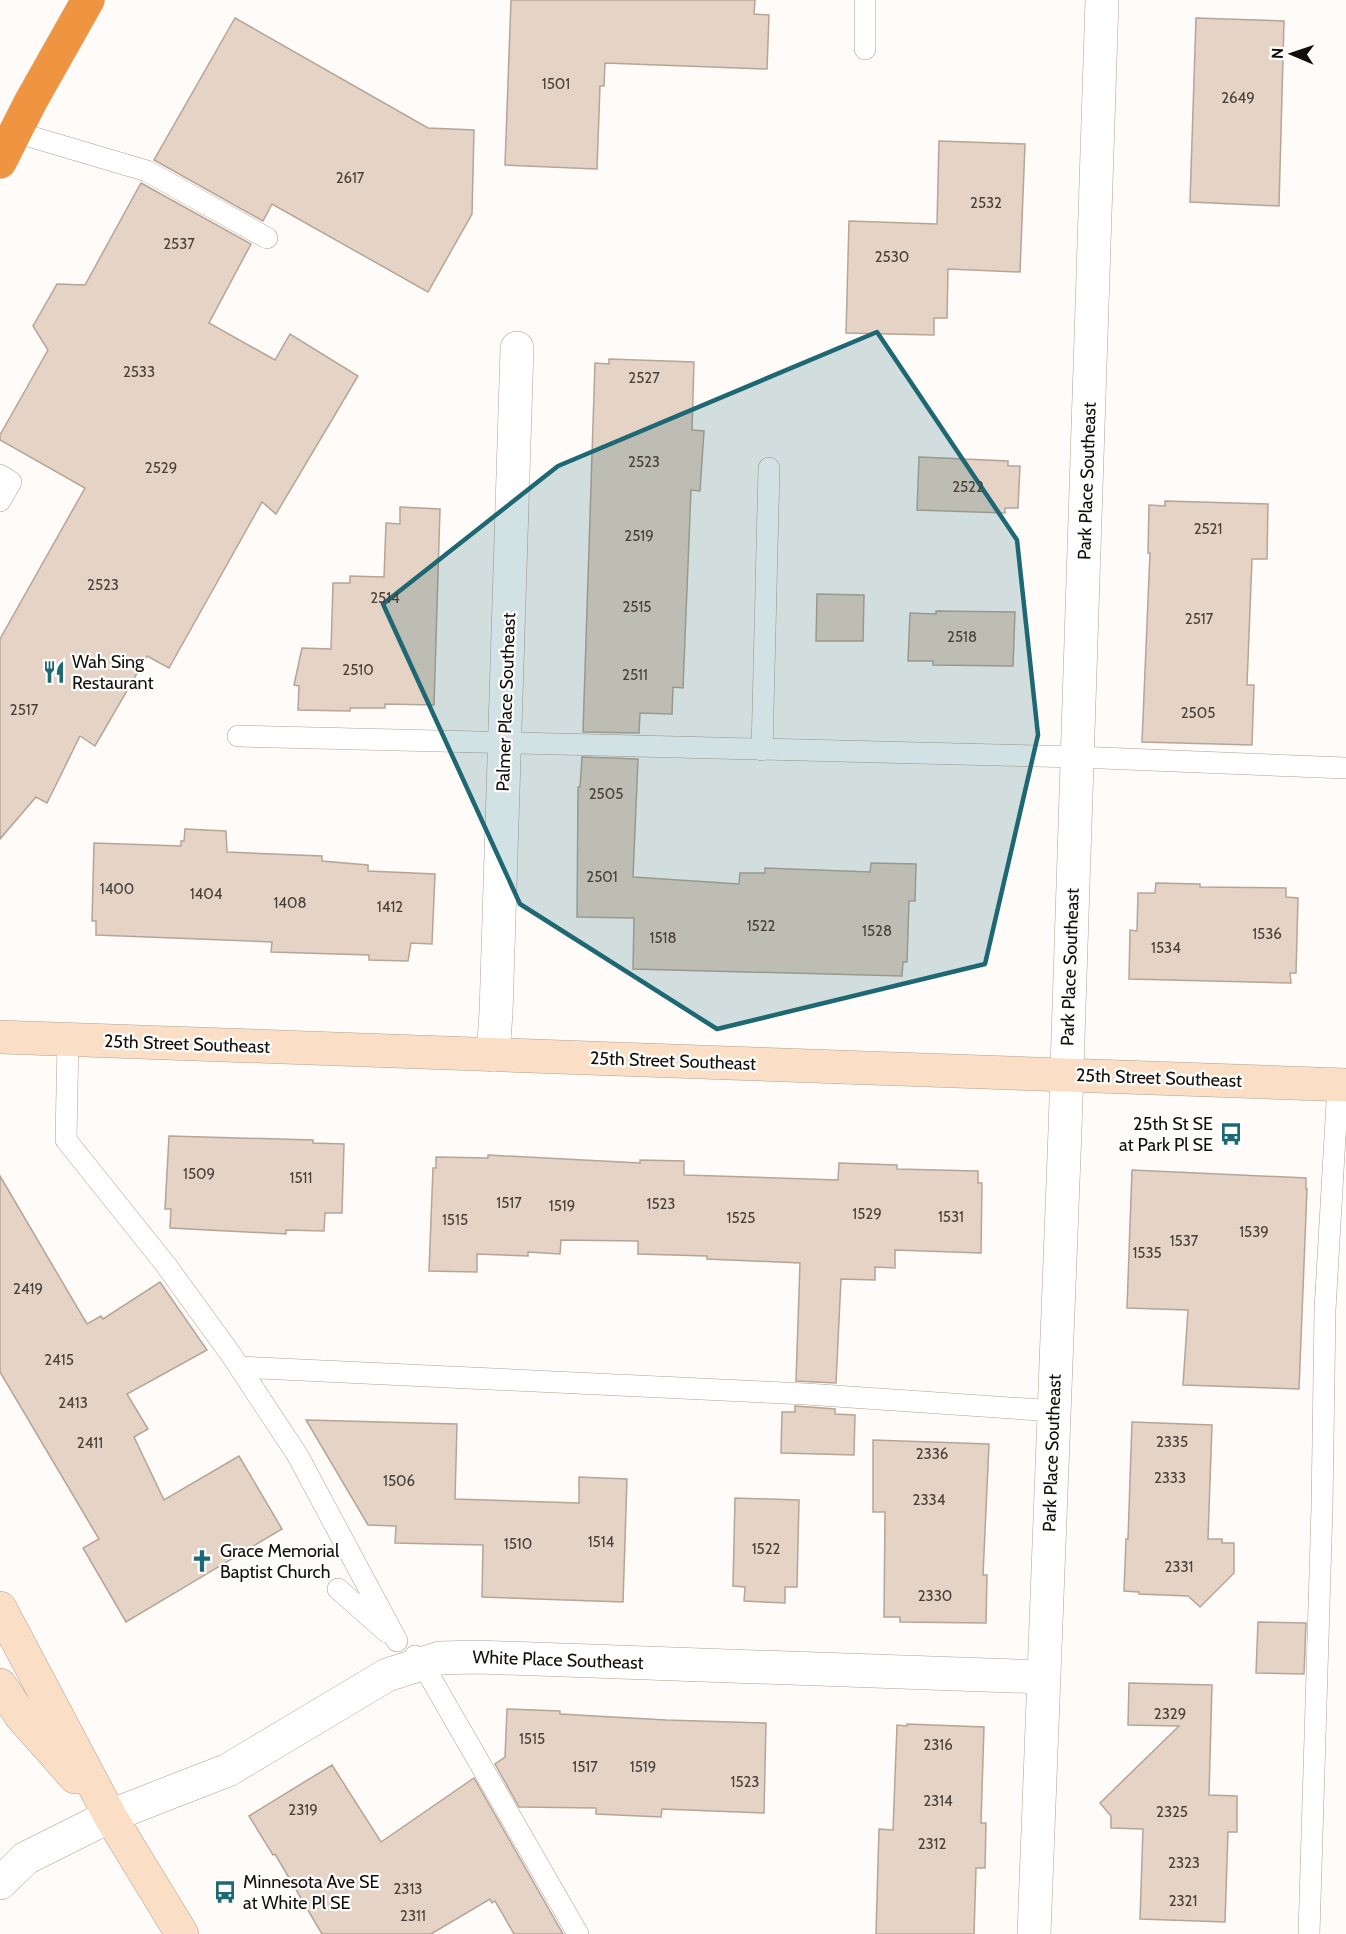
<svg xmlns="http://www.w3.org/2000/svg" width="1346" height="1934" viewBox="0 0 1346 1934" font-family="Cabin,sans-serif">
<rect width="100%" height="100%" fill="#fffbf8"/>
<!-- building -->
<g fill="#e5d3c5" stroke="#b6a597" stroke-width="1.5">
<polygon points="511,0 755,0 754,14 769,15 767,69 605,63 604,86 600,86 597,169 505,165"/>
<polygon points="235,18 428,128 474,130 472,214 428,292 272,204 263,221 154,160"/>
<polygon points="1196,18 1284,21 1279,206 1190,202"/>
<polygon points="939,141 1025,144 1020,272 948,269 947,318 934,318 934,335 846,333 849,221 937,224"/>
<polygon points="141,183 251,244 209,323 275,360 290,334 358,376 276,514 262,502 169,668 147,656 95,746 80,736 47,803 36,797 0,839 0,639 85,488 0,440 0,435 48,350 33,326 57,284 85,285"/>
<polygon points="609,359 694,362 692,430 704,431 700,491 691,490 683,688 673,687 672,714 640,713 639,733 583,732 595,363 609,364"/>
<polygon points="919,457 1008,461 1008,466 1020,466 1018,508 1005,508 1005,513 917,510"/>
<polygon points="1165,501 1268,504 1267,559 1252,559 1247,685 1254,685 1252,745 1142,742 1150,553 1148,553 1149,505 1165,506"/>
<polygon points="400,507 440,509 434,705 385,704 385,708 350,708 350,711 298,710 299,686 294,685 302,648 331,649 333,583 350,583 350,576 384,577 386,523 400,524"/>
<polygon points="817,594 864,595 863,641 816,641"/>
<polygon points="936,611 1015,612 1013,666 933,665 933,661 908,661 910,613 936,614"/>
<polygon points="582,757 638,759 633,877 739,884 740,873 765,873 765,868 870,872 871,863 916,864 915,901 909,901 907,962 903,962 902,976 633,969 634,918 577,917 578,787 580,787"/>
<polygon points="185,829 226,831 227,852 322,856 322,861 368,865 368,871 435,874 432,944 411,943 408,961 369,960 369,955 271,952 272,942 96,935 96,921 92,921 94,843 181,846 181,841 184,841"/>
<polygon points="1156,883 1200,884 1200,887 1286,888 1286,897 1298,898 1296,973 1290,973 1291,983 1129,979 1130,930 1137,931 1138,893 1155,893"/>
<polygon points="169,1136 313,1140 313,1143 344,1144 342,1213 325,1213 324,1231 286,1230 286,1234 170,1228 171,1209 165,1209"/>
<polygon points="488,1155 640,1163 640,1160 684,1161 684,1175 838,1180 839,1163 897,1165 897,1169 978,1171 978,1183 982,1183 981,1253 895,1250 895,1268 875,1267 875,1280 841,1279 836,1383 796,1381 800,1263 707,1259 707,1256 638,1254 638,1241 561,1240 560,1254 528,1252 528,1256 477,1254 477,1272 429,1271 433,1168 436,1168 436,1157 488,1158"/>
<polygon points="1132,1170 1306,1178 1306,1189 1307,1189 1299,1389 1183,1385 1188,1310 1127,1308"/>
<polygon points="0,1176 87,1324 101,1316 103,1319 160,1282 207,1350 127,1394 148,1429 134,1437 164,1500 239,1456 282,1529 126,1622 83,1548 99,1539 0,1372"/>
<polygon points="795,1406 835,1409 835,1414 855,1415 854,1455 781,1453 782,1412 795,1412"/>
<polygon points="306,1420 457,1424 455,1499 579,1503 579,1477 627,1479 623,1602 482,1597 483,1545 395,1543 396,1526 368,1525"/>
<polygon points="1132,1422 1212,1425 1208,1539 1222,1539 1222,1543 1234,1543 1234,1573 1200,1607 1188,1596 1139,1594 1139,1592 1124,1591 1126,1539 1128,1539"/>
<polygon points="873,1440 989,1444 983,1575 987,1575 986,1623 900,1622 900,1617 884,1617 885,1512 873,1512"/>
<polygon points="735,1498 799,1500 797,1587 785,1587 785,1603 744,1601 745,1587 733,1586"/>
<polygon points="1258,1622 1306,1623 1304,1674 1256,1673"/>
<polygon points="1129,1683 1212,1685 1209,1795 1237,1796 1237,1832 1228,1832 1225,1922 1140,1919 1143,1829 1111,1828 1111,1816 1100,1803 1179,1726 1128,1725"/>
<polygon points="507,1709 560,1711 560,1714 666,1720 766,1723 764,1813 662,1809 661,1817 596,1814 596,1808 519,1807 495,1764 505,1757"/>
<polygon points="907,1724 984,1727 981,1823 986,1823 985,1868 976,1868 974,1934 876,1934 879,1829 893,1830 897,1725 907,1726"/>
<polygon points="332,1765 381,1842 474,1778 563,1934 514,1934 495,1901 492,1903 490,1899 431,1934 322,1934 275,1854 273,1855 249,1816"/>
</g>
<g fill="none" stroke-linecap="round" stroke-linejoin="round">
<!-- lane casing -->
<g stroke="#b1a092" stroke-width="22">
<g id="lane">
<polyline points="865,0 865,49"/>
<polyline points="15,132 147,171 267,238"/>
<polyline points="0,475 11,482 0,501"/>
<polyline points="238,736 1077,757 1346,768"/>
<polyline points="762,750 769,468"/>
<polyline points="68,1040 66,1140 166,1265 232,1356 298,1456 397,1641"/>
<polyline points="240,1367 806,1394 1054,1411"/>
<polyline points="338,1589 387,1632"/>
<polyline points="415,1656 422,1663 578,1934"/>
<polyline points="1309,1934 1322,1507 1325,1310 1338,1085"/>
</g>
</g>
<!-- street casing -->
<g stroke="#b1a092" stroke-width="34">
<g id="street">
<polyline points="493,1055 496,1013 517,348"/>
<polyline points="0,1883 26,1858 110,1816 228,1770 387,1675 440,1658 477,1657 1043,1677"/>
<polyline points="1034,1934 1065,1130 1102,0"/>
</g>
</g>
<!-- secondary casing -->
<g stroke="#b1a092" stroke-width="34">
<g id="secondary">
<polyline points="0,1037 1346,1085"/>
<polyline points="0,1608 110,1816 182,1934"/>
<polyline points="0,1685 21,1716 75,1777"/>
</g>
</g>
<!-- highway casing -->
<g stroke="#d9d8d8" stroke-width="34">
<polyline id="highway" points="0,162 31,101 88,0"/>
</g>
<!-- lane -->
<use href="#lane" stroke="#fff" stroke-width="21"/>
<!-- street -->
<use href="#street" stroke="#fff" stroke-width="33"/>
<!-- secondary -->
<use href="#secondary" stroke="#fadfc6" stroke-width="33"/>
<!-- highway -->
<use href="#highway" stroke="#ef9542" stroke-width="33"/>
</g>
<!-- marked area -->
<path fill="#1e6873" fill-opacity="0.2" stroke="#1e6873" stroke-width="4.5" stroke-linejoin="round" d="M877 332 1017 540 1038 735 985 964 717 1029 520 904 383 604 558 466Z"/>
<!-- icons -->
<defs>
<g id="restaurant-bare" transform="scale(1.8)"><path d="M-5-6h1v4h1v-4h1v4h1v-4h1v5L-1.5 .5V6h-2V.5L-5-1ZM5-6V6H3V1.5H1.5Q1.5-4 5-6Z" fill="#1e6873" stroke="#fff" stroke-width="2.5" paint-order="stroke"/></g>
<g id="bus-bare" transform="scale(1.8)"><path d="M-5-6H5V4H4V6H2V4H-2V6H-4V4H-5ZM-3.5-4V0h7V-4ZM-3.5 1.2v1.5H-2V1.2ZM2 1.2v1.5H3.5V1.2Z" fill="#1e6873" stroke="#fff" stroke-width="2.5" paint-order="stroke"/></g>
<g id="church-bare" transform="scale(1.8)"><path d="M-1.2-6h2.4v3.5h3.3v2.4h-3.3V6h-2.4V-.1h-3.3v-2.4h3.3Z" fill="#1e6873" stroke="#fff" stroke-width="2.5" paint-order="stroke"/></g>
</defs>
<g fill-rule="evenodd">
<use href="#restaurant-bare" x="54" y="672"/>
<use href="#bus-bare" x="1231" y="1134"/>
<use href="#church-bare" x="202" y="1561"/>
<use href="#bus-bare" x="225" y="1892"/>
</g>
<g text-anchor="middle" stroke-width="4.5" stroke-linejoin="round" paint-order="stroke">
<!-- number labels -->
<g font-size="15" fill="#483f38">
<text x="556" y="89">1501</text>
<text x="1238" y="103">2649</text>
<text x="350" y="183">2617</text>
<text x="986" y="208">2532</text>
<text x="179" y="249">2537</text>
<text x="892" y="262">2530</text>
<text x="139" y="377">2533</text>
<text x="644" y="383">2527</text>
<text x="644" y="467">2523</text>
<text x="161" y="473">2529</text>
<text x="968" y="492">2522</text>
<text x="1208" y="534">2521</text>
<text x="639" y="541">2519</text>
<text x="103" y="590">2523</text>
<text x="385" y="603">2514</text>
<text x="637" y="612">2515</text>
<text x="1199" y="624">2517</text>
<text x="962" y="642">2518</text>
<text x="358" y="675">2510</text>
<text x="635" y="680">2511</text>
<text x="24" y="715">2517</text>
<text x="1198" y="718">2505</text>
<text x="606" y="799">2505</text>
<text x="602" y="882">2501</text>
<text x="117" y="894">1400</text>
<text x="206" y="899">1404</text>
<text x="290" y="908">1408</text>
<text x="390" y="912">1412</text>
<text x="761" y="931">1522</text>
<text x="877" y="936">1528</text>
<text x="1267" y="939">1536</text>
<text x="663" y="943">1518</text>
<text x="1166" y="953">1534</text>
<text x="199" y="1179">1509</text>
<text x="301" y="1183">1511</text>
<text x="509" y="1208">1517</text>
<text x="661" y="1209">1523</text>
<text x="562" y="1211">1519</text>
<text x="867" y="1219">1529</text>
<text x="951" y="1222">1531</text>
<text x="741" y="1223">1525</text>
<text x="455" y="1225">1515</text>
<text x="1254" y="1237">1539</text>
<text x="1184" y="1246">1537</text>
<text x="1147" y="1258">1535</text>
<text x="28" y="1294">2419</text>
<text x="59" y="1365">2415</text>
<text x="73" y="1408">2413</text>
<text x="1172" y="1447">2335</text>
<text x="90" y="1448">2411</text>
<text x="932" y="1459">2336</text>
<text x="1170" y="1483">2333</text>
<text x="399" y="1486">1506</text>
<text x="929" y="1505">2334</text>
<text x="601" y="1547">1514</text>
<text x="518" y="1549">1510</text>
<text x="766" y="1554">1522</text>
<text x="1179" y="1572">2331</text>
<text x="935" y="1601">2330</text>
<text x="1170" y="1719">2329</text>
<text x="532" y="1744">1515</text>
<text x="938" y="1750">2316</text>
<text x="585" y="1772">1517</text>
<text x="643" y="1772">1519</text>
<text x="745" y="1787">1523</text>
<text x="938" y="1806">2314</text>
<text x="303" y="1815">2319</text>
<text x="1172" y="1817">2325</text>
<text x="932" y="1849">2312</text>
<text x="1184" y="1868">2323</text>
<text x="408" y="1894">2313</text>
<text x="1183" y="1906">2321</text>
<text x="413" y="1921">2311</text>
</g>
<!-- street labels -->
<g font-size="18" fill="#140e09" stroke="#fff">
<text transform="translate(1087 481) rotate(-88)" y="6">Park Place Southeast</text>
<text transform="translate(506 702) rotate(-88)" y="6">Palmer Place Southeast</text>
<text transform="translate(1070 967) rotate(-88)" y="6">Park Place Southeast</text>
<text transform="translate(187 1044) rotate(2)" y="6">25th Street Southeast</text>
<text transform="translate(673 1061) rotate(2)" y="6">25th Street Southeast</text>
<text transform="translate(1159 1078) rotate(2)" y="6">25th Street Southeast</text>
<text transform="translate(1052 1453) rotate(-88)" y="6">Park Place Southeast</text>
<text transform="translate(558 1660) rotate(2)" y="6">White Place Southeast</text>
</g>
<!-- poi labels -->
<g font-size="18" fill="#140e09" stroke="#fff" text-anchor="start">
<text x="72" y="668">Wah Sing<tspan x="72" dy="21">Restaurant</tspan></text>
<text x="1213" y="1130" text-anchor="end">25th St SE<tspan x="1213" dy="21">at Park Pl SE</tspan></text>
<text x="220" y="1557">Grace Memorial<tspan x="220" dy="21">Baptist Church</tspan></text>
<text x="243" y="1888">Minnesota Ave SE<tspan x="243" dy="21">at White Pl SE</tspan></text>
</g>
</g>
<!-- north arrow -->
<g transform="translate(1292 54) rotate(272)" stroke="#ffffff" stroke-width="4.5" paint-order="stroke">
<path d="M0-4.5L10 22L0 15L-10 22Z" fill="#140e09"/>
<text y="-9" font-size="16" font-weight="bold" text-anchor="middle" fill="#140e09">N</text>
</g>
</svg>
